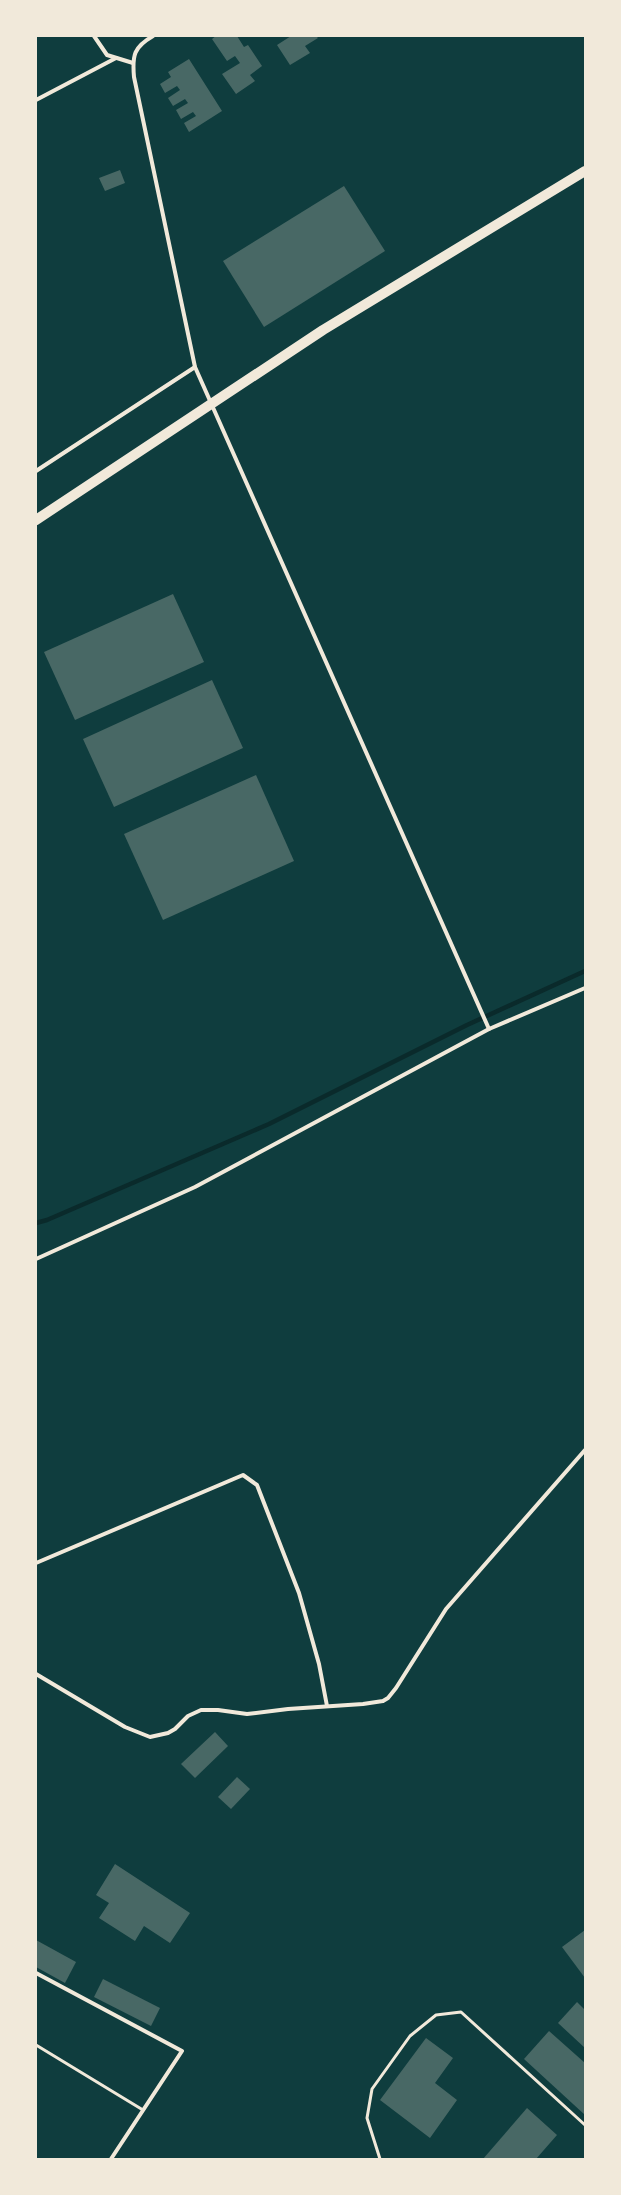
<svg xmlns="http://www.w3.org/2000/svg" width="621" height="2195" viewBox="0 0 621 2195" font-family="'PT Serif',serif">
<rect width="100%" height="100%" fill="#0f3d3e"/>
<g fill="none" stroke-linecap="round" stroke-linejoin="round">
<!-- stream -->
<polyline stroke="#0a2a2b" stroke-width="4.5" points="36,1223 47,1220 269,1124 467,1025 585,971"/>
</g>
<!-- building -->
<g fill="#486865">
<polygon points="216,36 237,36 244,47 248,45 262,66 250,75 255,81 236,94 222,74 240,63 235,56 227,61 212,39"/>
<polygon points="291,36 316,36 318,38 305,46 310,53 290,65 277,45"/>
<polygon points="189,59 222,111 189,132 184,123 196,116 193,112 181,119 176,110 188,103 185,99 173,106 168,98 180,90 177,86 165,93 160,84 171,77 168,72"/>
<polygon points="120,170 125,183 105,191 99,178"/>
<polygon points="344,186 385,251 264,327 223,261"/>
<polygon points="173,594 204,662 75,720 44,652"/>
<polygon points="212,680 243,748 114,807 83,739"/>
<polygon points="256,775 294,861 163,920 124,834"/>
<polygon points="215,1732 228,1746 195,1778 181,1764"/>
<polygon points="237,1777 250,1789 231,1809 218,1797"/>
<polygon points="115,1864 190,1913 170,1943 144,1926 135,1941 99,1918 109,1903 96,1895"/>
<polygon points="585,1930 585,1978 562,1947"/>
<polygon points="36,1940 76,1962 65,1983 36,1967"/>
<polygon points="103,1979 160,2008 151,2026 94,1997"/>
<polygon points="577,2002 585,2010 585,2048 558,2023"/>
<polygon points="549,2031 585,2063 585,2115 524,2059"/>
<polygon points="426,2038 453,2058 435,2083 457,2100 430,2138 380,2100"/>
<polygon points="527,2108 557,2135 536,2159 483,2159"/>
</g>
<g fill="none" stroke-linecap="round" stroke-linejoin="round">
<!-- service -->
<g stroke="#f1e9da" stroke-width="3">
<polyline points="36,2045 143,2110"/>
<polyline points="380,2159 367,2118 372,2089 410,2036 436,2015 461,2012 585,2125"/>
</g>
<!-- minor -->
<g stroke="#f1e9da" stroke-width="4">
<polyline points="94,36 107,55 133,63"/>
<path d="M153 36C134 47 132 55 134 77L195 367 489 1029"/>
<polyline points="36,100 116,58"/>
<polyline points="36,471 195,367"/>
<polyline points="36,1259 195,1187 489,1029 585,988"/>
<polyline points="36,1563 243,1475 257,1485 299,1593 319,1664 327,1706"/>
<polyline points="36,1674 125,1727 150,1737 168,1733 175,1729 188,1716 201,1710 218,1710 247,1714 288,1709 363,1704 383,1701 388,1698 396,1688 446,1609 585,1450"/>
<polyline points="36,1973 182,2051 111,2159"/>
</g>
<!-- primary -->
<polyline stroke="#f1e9da" stroke-width="10" points="36,520 323,330 585,171"/>
</g>
<!-- border -->
<rect width="621" height="2195" fill="none" stroke="#f1e9da" stroke-width="74"/>
</svg>
